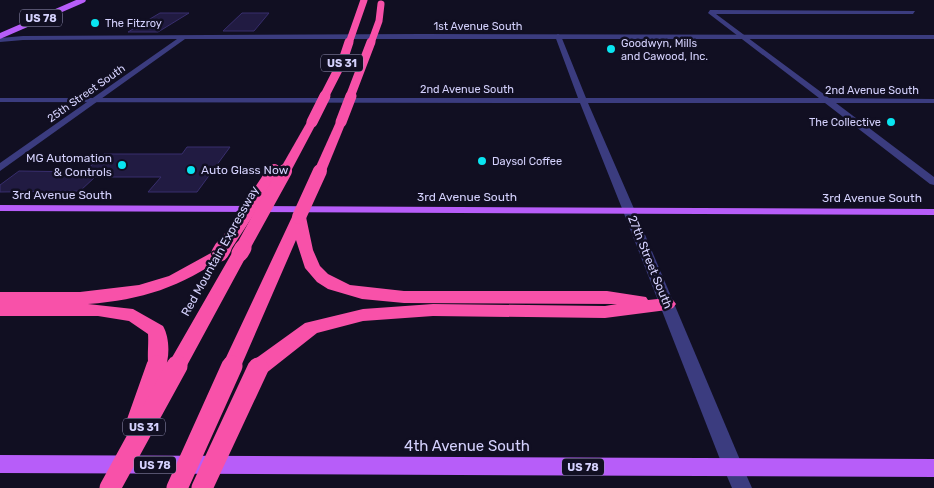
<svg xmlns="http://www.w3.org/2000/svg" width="934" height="488" viewBox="0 0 934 488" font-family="Rubik,sans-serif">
<rect width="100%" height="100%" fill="#110f22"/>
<!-- building -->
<g fill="#211b42" stroke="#382e6d">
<polygon points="160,13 189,13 158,32 128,32"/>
<polygon points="242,13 269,13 254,31 223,31"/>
<polygon points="187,147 230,147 197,192 148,192 161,177 95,177 80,191 0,192 0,185 19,171 84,172 104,154 182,154"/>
</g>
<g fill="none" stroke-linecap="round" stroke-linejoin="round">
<!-- minor -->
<g fill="#3b3c7f" fill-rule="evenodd">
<polygon points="710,10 915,11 913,14 716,14 829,98 934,99 934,103 836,103 934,177 934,185 930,184 825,103 588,103 635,211 629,214 623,211 580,103 0,102 0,98 578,98 555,36 558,34 561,36 586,98 819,98 708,13"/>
<polygon points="733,458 740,461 752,488 732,488 723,467 726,461"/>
</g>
<!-- tertiary -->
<g fill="#3b3c7f" fill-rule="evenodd">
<polygon points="422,34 934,35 934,39 185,39 0,171 0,163 177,39 23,40 0,42 0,38 23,36"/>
<polygon points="629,208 635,211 743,467 740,473 733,476 726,473 723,467 623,211"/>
</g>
<!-- primary -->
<g fill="#b75df9" fill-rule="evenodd">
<polygon points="0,205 934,209 934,215 0,211"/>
<polygon points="0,455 934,459 934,477 0,473"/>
</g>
<!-- motorway -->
<g fill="#f851a9" fill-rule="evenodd">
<polygon points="312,119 317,122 291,171 285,175 281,174 279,171 307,122"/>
<polygon points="341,119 346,122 326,171 324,174 316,174 314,171 336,122"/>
<polygon points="299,213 306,217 313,250 320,266 328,274 350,285 404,291 607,291 646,297 648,300 667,298 673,300 676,304 673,308 667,310 605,318 433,316 363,321 317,333 265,374 258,376 251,374 248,368 251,362 305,323 363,309 433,304 605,306 617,304 404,303 362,299 328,289 317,282 305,268 296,240 239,371 232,374 225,371 222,366 292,217"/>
<path d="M220 248 225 250 228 253 225 256C181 287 142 300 88 304L133 309 163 326C170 338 170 359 164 371L157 374 150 371C146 363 149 345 148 334L129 321 98 316H0V292H80L139 285 169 276Z"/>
<polygon points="240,248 245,250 248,253 184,371 177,374 170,371 167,366 170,361 232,253 235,250"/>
</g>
<!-- primary-bridge -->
<polyline stroke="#b75df9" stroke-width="5.5" points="0,36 83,0"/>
<!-- motorway-bridge-far5 -->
<g stroke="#f851a9" stroke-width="7">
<polyline points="349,43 364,0"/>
<polyline points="371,43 379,21 381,4"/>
</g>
<!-- motorway-bridge-far4 -->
<g stroke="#f851a9" stroke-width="9">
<polyline points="324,97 343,60 349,42"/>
<polyline points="350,97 371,42"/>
</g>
<!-- motorway-bridge-far3 -->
<g stroke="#f851a9" stroke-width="11">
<polyline points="312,122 325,96"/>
<polyline points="341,122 351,96"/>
</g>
<!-- motorway-bridge-far2 -->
<g stroke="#f851a9" stroke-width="14">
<polyline points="299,217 320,171"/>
<polyline points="223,249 274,171"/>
<polyline points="242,249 285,171"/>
</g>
<!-- motorway-bridge-far1 -->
<g stroke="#f851a9" stroke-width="17">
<polyline points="220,253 223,248"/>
<polyline points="240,253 243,248"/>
</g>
<!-- motorway-bridge -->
<g stroke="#f851a9" stroke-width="21">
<polyline points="135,428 157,366"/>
<polyline points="110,488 177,366"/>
<polyline points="177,488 232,366"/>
<polyline points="202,488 258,368"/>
</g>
</g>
<!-- markers -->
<g fill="#09e5f1" stroke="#110f22" stroke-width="2">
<circle cx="95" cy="23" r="5"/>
<circle cx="611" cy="49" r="5"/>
<circle cx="891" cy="122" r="5"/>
<circle cx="482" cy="161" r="5"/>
<circle cx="122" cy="165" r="5"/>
<circle cx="191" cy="170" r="5"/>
</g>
<g text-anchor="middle" stroke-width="5" stroke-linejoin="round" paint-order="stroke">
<!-- shield labels -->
<g fill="#110f22" stroke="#9a97bb" stroke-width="1">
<rect x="20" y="9.5" width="42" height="17" rx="4"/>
<rect x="321" y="54.5" width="42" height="17" rx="4"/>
<rect x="123" y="418.5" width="42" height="17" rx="4"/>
<rect x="134" y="456.5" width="42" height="17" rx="4"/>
<rect x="562" y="458.5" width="42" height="17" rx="4"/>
</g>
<g font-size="11" font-weight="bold" fill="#d4d1fd">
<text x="41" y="22">US 78</text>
<text x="342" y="67">US 31</text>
<text x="144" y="431">US 31</text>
<text x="155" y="469">US 78</text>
<text x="583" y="471">US 78</text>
</g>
<!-- far-poi labels -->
<g font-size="11" fill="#d4d1fd" stroke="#110f22" text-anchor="start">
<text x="105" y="27">The Fitzroy</text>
<text x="621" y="47">Goodwyn, Mills<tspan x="621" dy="13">and Cawood, Inc.</tspan></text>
<text x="881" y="126" text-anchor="end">The Collective</text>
<text x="492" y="165">Daysol Coffee</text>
</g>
<!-- far-street labels -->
<g font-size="11" fill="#d4d1fd" stroke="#110f22">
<text x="478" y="30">1st Avenue South</text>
<text x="467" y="93">2nd Avenue South</text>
<text x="872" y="94">2nd Avenue South</text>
<text transform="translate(86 93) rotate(-35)" y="4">25th Street South</text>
</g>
<!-- poi labels -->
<g font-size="12" fill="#d4d1fd" stroke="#110f22" text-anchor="end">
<text x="112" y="162">MG Automation<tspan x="112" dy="14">&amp; Controls</tspan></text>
<text x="201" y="174" text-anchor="start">Auto Glass Now</text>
</g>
<!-- street labels -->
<g font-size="12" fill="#d4d1fd" stroke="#110f22">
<text x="62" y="199">3rd Avenue South</text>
<text x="467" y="201">3rd Avenue South</text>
<text x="872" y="202">3rd Avenue South</text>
<text transform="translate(220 251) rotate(-61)" y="4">Red Mountain Expressway</text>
<text transform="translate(650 262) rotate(68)" y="4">27th Street South</text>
</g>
<!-- near-street labels -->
<g font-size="15" fill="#d4d1fd" stroke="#110f22">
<text x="467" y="451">4th Avenue South</text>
</g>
</g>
</svg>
